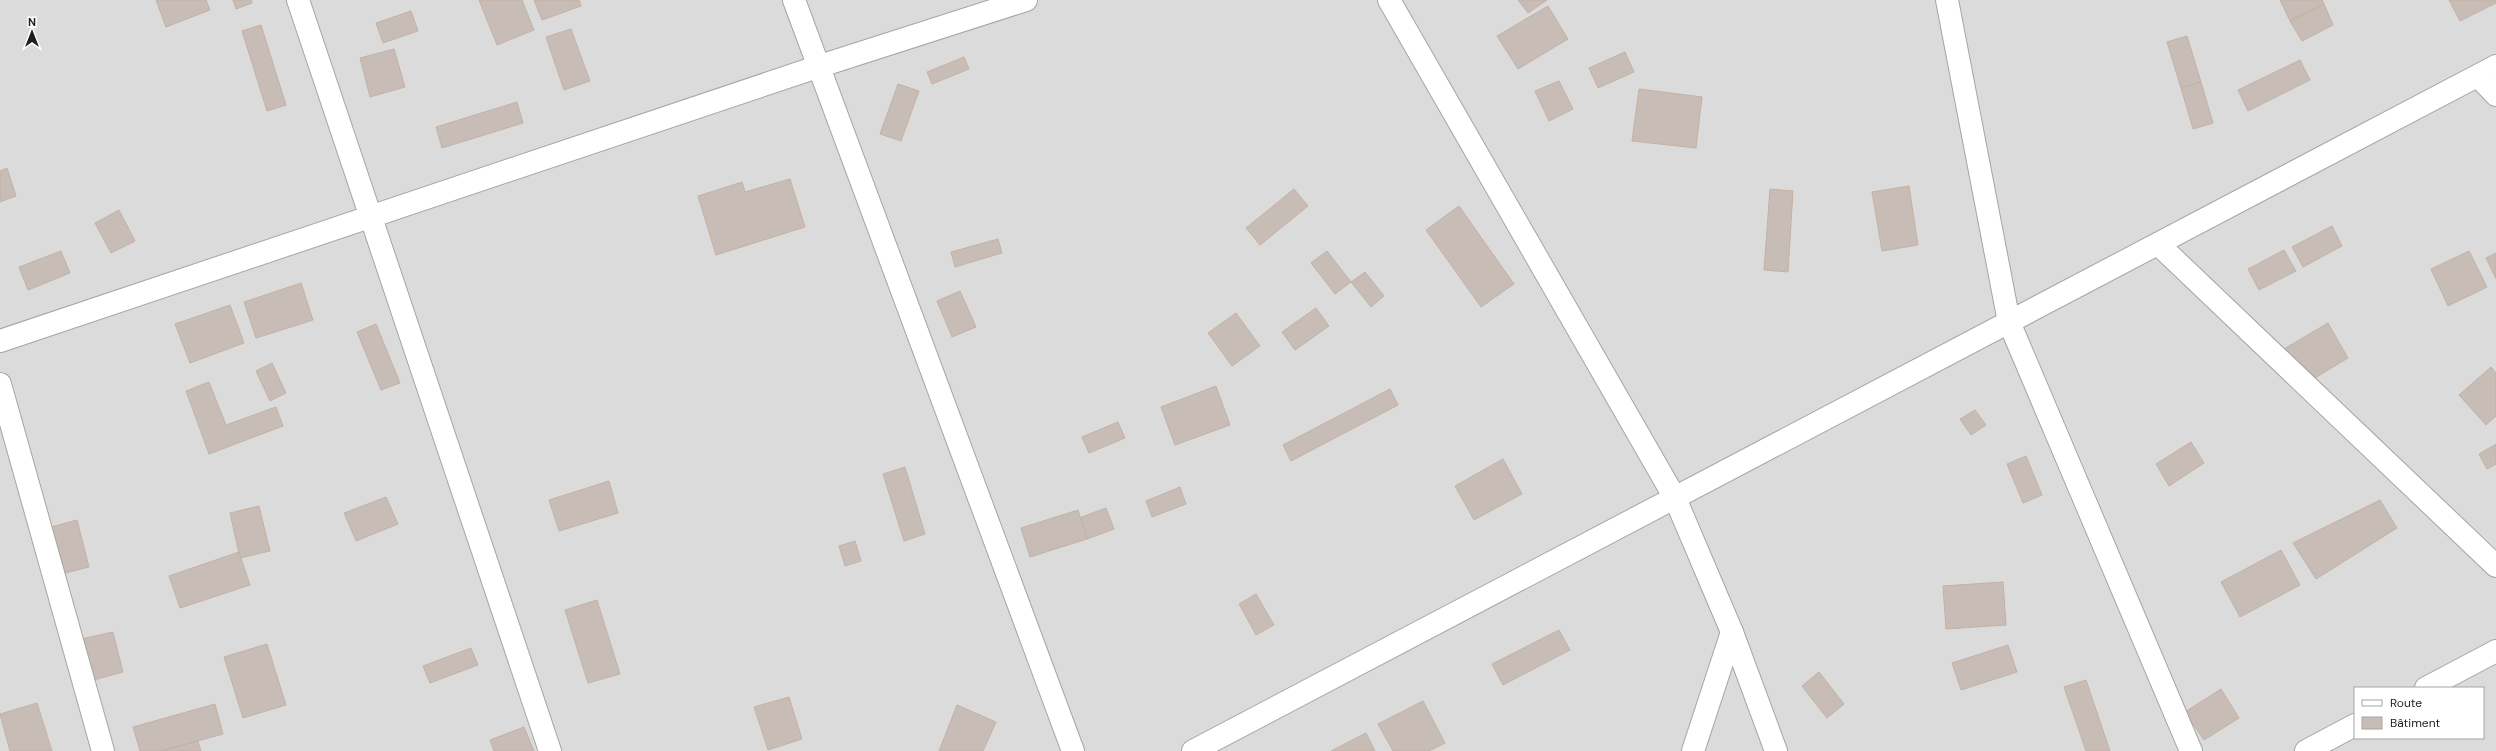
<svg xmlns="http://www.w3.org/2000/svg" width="2496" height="751" viewBox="0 0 2496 751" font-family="'DM Sans',sans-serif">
<rect width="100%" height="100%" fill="#f0ebe3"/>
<!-- residential -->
<path fill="#dcdbdb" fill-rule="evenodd" d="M0 0H2496V751H0ZM2355 688H2483V738H2355Z"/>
<!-- building -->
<g fill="#c8bdb6" stroke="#c3b1a4">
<polygon points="156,0 206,0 210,10 166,27"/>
<polygon points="233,0 251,0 252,3 236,9"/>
<polygon points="479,0 522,0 534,30 497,45"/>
<polygon points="534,0 579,0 581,6 542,20"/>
<polygon points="1518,0 1547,0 1528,13"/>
<polygon points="2280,0 2322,0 2324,4 2290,21"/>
<polygon points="2449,0 2496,0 2496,3 2460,21"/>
<polygon points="2324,4 2333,25 2302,41 2290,21"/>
<polygon points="1548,6 1568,39 1518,69 1497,36"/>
<polygon points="411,11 418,31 383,43 376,23"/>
<polygon points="261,25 286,105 267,111 242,31"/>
<polygon points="571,29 590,81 564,90 546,37"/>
<polygon points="2187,36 2201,82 2181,88 2167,42"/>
<polygon points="394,49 405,87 370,97 360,58"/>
<polygon points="1625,52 1634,72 1598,88 1589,68"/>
<polygon points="964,57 969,69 932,84 927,72"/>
<polygon points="2300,60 2310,80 2248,111 2238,90"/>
<polygon points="1559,81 1573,109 1549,121 1535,91"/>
<polygon points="2201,82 2213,123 2193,129 2181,88"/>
<polygon points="898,84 919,91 901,141 880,134"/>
<polygon points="1639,89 1702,97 1696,148 1632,141"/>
<polygon points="517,102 523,123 442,148 436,127"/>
<polygon points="7,168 16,196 0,202 0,171"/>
<polygon points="790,179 805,227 716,255 698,196 742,182 745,192"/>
<polygon points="1909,186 1918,245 1882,251 1872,192"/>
<polygon points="1294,189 1308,206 1260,245 1246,228"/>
<polygon points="1770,189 1793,191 1788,272 1764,270"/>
<polygon points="1459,206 1514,284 1481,307 1426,230"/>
<polygon points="119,210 135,241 111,253 95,223"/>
<polygon points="2332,226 2342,246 2303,267 2292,247"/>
<polygon points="998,239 1002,253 955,267 951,252"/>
<polygon points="2284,250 2296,271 2259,290 2248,269"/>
<polygon points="61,251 70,273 28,290 19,267"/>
<polygon points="1327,251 1351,282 1335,294 1311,263"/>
<polygon points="2469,251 2487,287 2448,306 2431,269"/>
<polygon points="2496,253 2496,279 2486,258"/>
<polygon points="1365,272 1384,296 1371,307 1351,282"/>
<polygon points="301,283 313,320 256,338 244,302"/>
<polygon points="960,291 976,327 952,337 937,301"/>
<polygon points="230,305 244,343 190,363 175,324"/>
<polygon points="1316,308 1329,326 1295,350 1282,332"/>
<polygon points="1236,313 1260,346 1232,366 1208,333"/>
<polygon points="2328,323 2348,358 2305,384 2284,349"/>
<polygon points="376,324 400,383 381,390 357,332"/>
<polygon points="272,363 286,393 270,401 256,371"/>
<polygon points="2491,367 2496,373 2496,416 2486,425 2459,395"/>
<polygon points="209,382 226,425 276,407 283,426 209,454 186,391"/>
<polygon points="1216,386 1230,425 1175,445 1161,407"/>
<polygon points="1390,389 1398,405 1291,461 1283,445"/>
<polygon points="1975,410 1986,425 1971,435 1960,419"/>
<polygon points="1118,422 1125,438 1089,453 1082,437"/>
<polygon points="2191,442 2204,463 2169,486 2156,464"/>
<polygon points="2496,444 2496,464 2487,469 2479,454"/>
<polygon points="2026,456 2042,495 2023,503 2007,464"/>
<polygon points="1503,459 1522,494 1474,520 1455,486"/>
<polygon points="905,467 925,534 904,541 883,474"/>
<polygon points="609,481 618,513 559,531 549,500"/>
<polygon points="1180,487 1186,504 1152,517 1146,501"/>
<polygon points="386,497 398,524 356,541 344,513"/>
<polygon points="2380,500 2397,528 2316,579 2293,543"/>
<polygon points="259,506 270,551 240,558 230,513"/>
<polygon points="1106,508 1114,529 1087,539 1079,518"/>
<polygon points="1078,510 1087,539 1030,557 1021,528"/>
<polygon points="77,520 89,567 50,577 37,531"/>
<polygon points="855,541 861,561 845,566 839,546"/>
<polygon points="2281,550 2300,585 2240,617 2221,582"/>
<polygon points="239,552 250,585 180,608 169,576"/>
<polygon points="2003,582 2006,625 1946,629 1943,586"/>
<polygon points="1256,594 1274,625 1256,635 1239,604"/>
<polygon points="597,600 620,674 588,683 565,610"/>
<polygon points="1559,630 1570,650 1503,685 1492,664"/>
<polygon points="113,632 123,672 83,683 72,641"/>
<polygon points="267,644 286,705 243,718 224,657"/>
<polygon points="2008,645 2017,672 1961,690 1952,663"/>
<polygon points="471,648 478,665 430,683 423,666"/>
<polygon points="1819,672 1844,704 1827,718 1802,686"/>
<polygon points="2086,680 2110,751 2086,751 2064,687"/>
<polygon points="2221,689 2239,718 2204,740 2185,712"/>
<polygon points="789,697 802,739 768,750 754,707"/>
<polygon points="1423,701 1445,743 1429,751 1393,751 1378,724"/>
<polygon points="37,703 52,751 10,751 0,714"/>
<polygon points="215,704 223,734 161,751 140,751 133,727"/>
<polygon points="957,705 996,722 983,751 939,751"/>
<polygon points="524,727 534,751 494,751 490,740"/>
<polygon points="1366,733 1375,751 1331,751"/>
<polygon points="198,741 201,751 161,751"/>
</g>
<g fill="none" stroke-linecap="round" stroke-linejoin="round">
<!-- minor casing -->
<g stroke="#a5a5a5" stroke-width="24">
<g id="minor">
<polyline points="298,0 550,751"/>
<polyline points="794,0 1073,751"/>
<polyline points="1389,0 1675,498 1732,632 1776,751"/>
<polyline points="1947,0 2009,322 2191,751"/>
<polyline points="2478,76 2496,95"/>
<polyline points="2158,244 2496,566"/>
<polyline points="0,341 817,67 1026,0"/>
<polyline points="0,384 103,751"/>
<polyline points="2426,688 2496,651"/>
<polyline points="1693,751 1732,632"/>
<polyline points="2306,751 2355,725"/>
</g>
</g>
<!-- tertiary casing -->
<g stroke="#a5a5a5" stroke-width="24">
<polyline id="tertiary" points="1193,751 2496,66"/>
</g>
<!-- minor -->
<use href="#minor" stroke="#fff" stroke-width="22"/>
<!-- tertiary -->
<use href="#tertiary" stroke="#fff" stroke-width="22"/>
</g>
<!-- legend -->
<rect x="2354" y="687" width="130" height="52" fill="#ffffff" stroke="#a5a5a5"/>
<rect x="2362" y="700" width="20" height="6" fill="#ffffff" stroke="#a5a5a5"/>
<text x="2390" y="707" font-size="12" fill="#1e1e1e">Route</text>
<rect x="2362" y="717" width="20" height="12" fill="#c8bdb6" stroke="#a5a5a5"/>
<text x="2390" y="727" font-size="12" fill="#1e1e1e">Bâtiment</text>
<!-- north arrow -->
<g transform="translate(32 32)" stroke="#ffffff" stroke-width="3" paint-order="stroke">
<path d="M0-3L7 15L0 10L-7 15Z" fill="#1e1e1e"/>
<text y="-6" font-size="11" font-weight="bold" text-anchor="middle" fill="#1e1e1e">N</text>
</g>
</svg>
